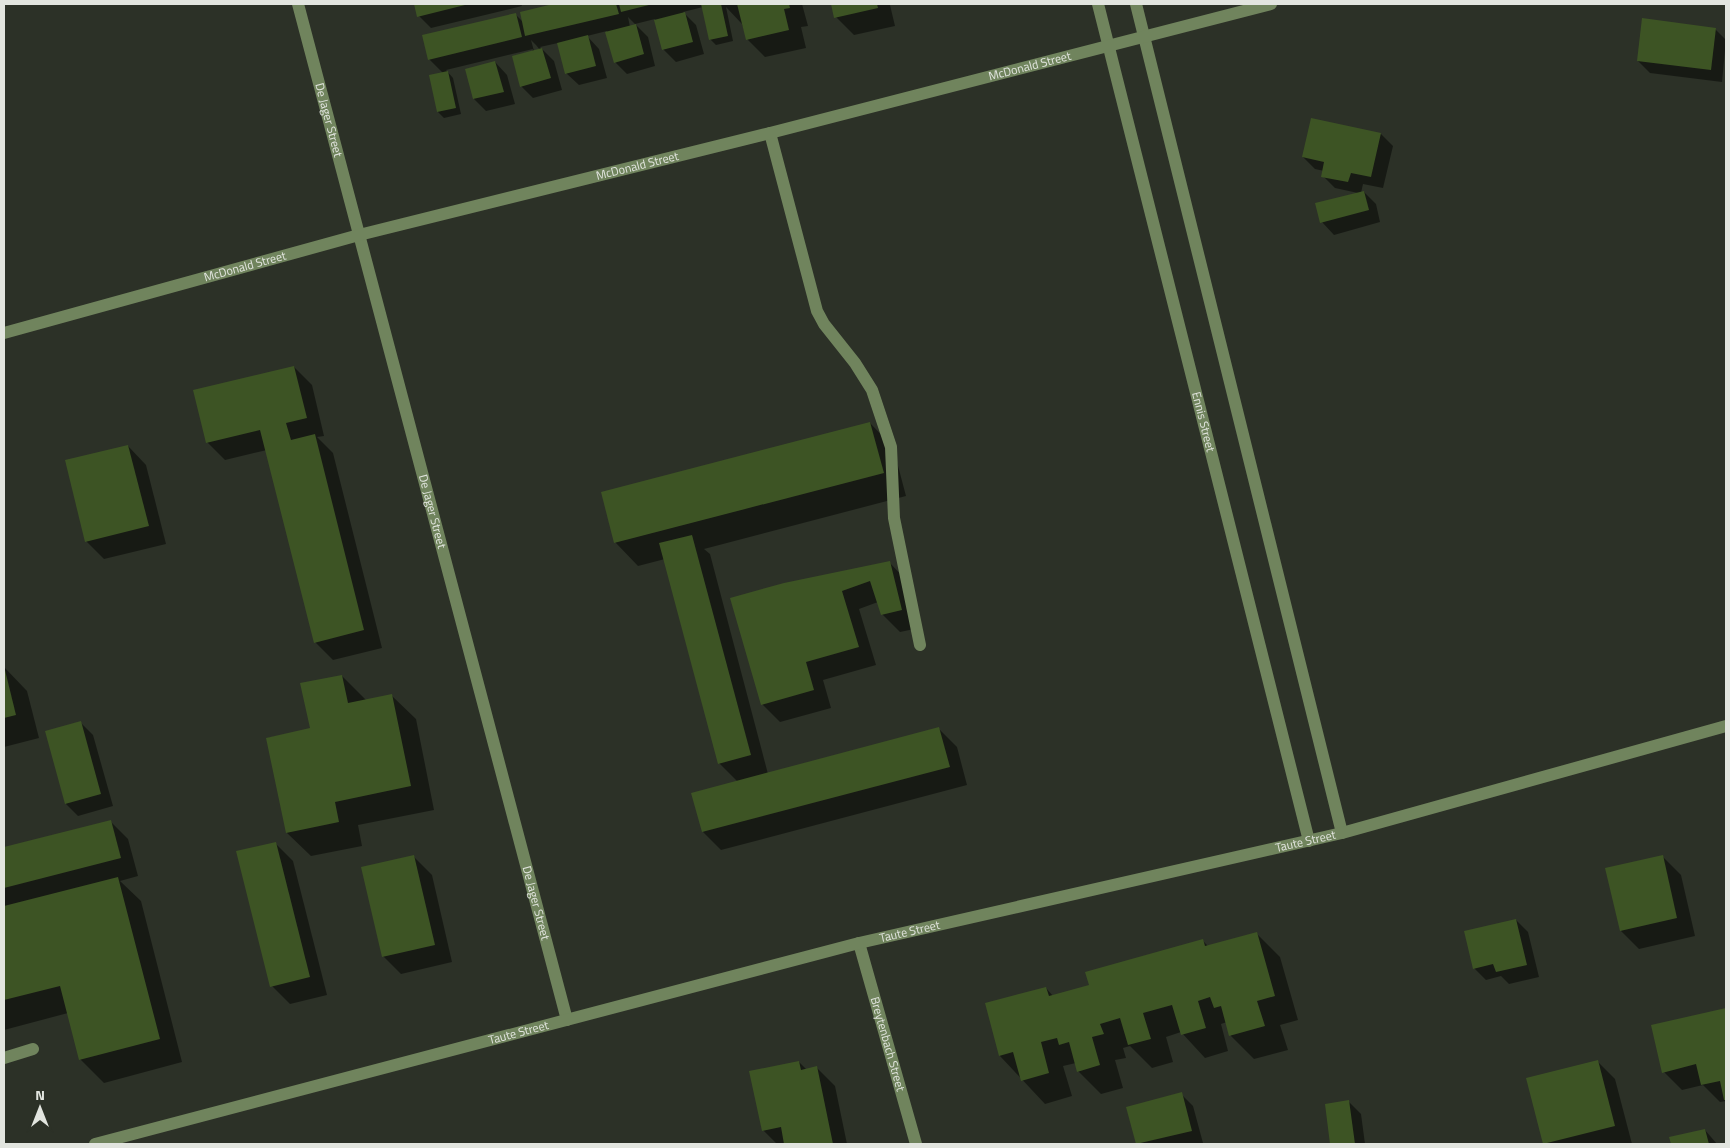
<svg xmlns="http://www.w3.org/2000/svg" width="1730" height="1148" viewBox="0 0 1730 1148" font-family="'Titillium Web',sans-serif">
<rect width="100%" height="100%" fill="#2c3127"/>
<!-- shadow -->
<g fill="#0007" fill-rule="evenodd">
<polygon points="415,4 521,4 522,6 431,28 419,16"/>
<path d="M558 4H802L808 26 801 27 806 48 765 57 747 39 742 24 726 7 733 41 716 45 710 39 703 7 683 12 696 25 704 54 676 62 663 49 655 19 635 24 628 17 630 27 636 25 648 37 655 66 627 74 615 62 607 31 587 36 599 49 607 78 579 85 566 73 558 43 540 47 554 61 562 90 533 98 521 86 533 49 446 70 453 78 461 114 444 118 438 112 443 73 429 59 515 14 523 22 521 13ZM531 40 536 45 540 50 534 51Z"/>
<polygon points="832,4 896,4 890,5 895,26 854,35 836,17"/>
<polygon points="1715,29 1726,40 1722,82 1650,73 1638,61"/>
<polygon points="495,62 507,75 515,104 486,111 474,99 466,70"/>
<polygon points="1381,134 1393,146 1383,188 1363,184 1361,193 1364,192 1376,204 1380,222 1334,235 1322,222 1358,193 1335,188 1323,176 1324,171 1315,169 1303,157"/>
<polygon points="294,367 312,385 324,436 317,437 333,453 382,648 333,660 315,642 267,450 225,460 207,442"/>
<polygon points="870,423 893,447 906,496 704,549 710,554 768,774 939,729 957,747 967,785 721,850 703,832 738,782 719,763 665,559 638,566 615,542"/>
<polygon points="128,446 146,465 166,544 104,559 86,541"/>
<polygon points="889,562 907,581 919,628 900,632 882,614 878,602 859,609 876,665 823,680 831,708 780,722 762,704 732,599"/>
<polygon points="4,667 27,691 39,738 4,747"/>
<polygon points="342,676 366,700 392,696 416,719 434,810 358,825 362,846 311,856 287,833 268,738 311,729"/>
<polygon points="81,723 93,735 113,806 78,816 66,804"/>
<polygon points="110,821 128,839 138,876 120,881 141,901 182,1062 104,1083 80,1059 68,1013 4,1030 4,848"/>
<polygon points="275,843 293,861 327,995 290,1004 272,986"/>
<polygon points="414,857 432,875 452,962 401,974 383,956"/>
<polygon points="1663,857 1681,875 1695,936 1639,949 1621,931"/>
<polygon points="1516,920 1528,932 1539,977 1509,984 1501,976 1486,980 1474,968"/>
<polygon points="1256,933 1280,957 1298,1020 1280,1025 1288,1050 1254,1059 1231,1036 1227,1022 1221,1024 1228,1051 1205,1058 1181,1032 1166,1037 1173,1062 1152,1068 1130,1046 1123,1048 1126,1058 1115,1060 1123,1088 1101,1094 1078,1071 1076,1063 1063,1066 1072,1096 1045,1104 1000,1056 986,1004 1046,988 1053,996 1090,986 1203,941 1208,946"/>
<polygon points="1726,1010 1726,1101 1720,1102 1703,1085 1682,1090 1664,1072 1653,1026"/>
<polygon points="1597,1061 1615,1079 1632,1144 1545,1144"/>
<polygon points="799,1062 807,1070 817,1068 835,1086 847,1144 777,1144 763,1130"/>
<polygon points="1181,1094 1193,1106 1203,1143 1137,1144 1127,1108"/>
<polygon points="1349,1102 1361,1114 1365,1144 1332,1144 1326,1105"/>
<polygon points="1705,1130 1717,1144 1672,1144 1670,1138"/>
</g>
<!-- building -->
<g fill="#3d5424">
<polygon points="414,4 469,4 417,17"/>
<polygon points="553,4 616,4 619,14 525,36 520,12"/>
<polygon points="619,4 653,4 621,12"/>
<polygon points="701,4 721,4 728,36 709,40"/>
<polygon points="737,4 789,4 790,8 784,9 789,30 746,40"/>
<polygon points="831,4 877,4 878,8 834,18"/>
<polygon points="685,12 693,42 662,50 654,20"/>
<polygon points="516,13 522,37 428,60 422,35"/>
<polygon points="1642,18 1716,28 1711,70 1637,61"/>
<polygon points="636,24 644,54 614,63 605,32"/>
<polygon points="588,35 596,66 565,74 557,43"/>
<polygon points="542,48 551,78 520,87 512,56"/>
<polygon points="495,61 504,92 473,99 465,69"/>
<polygon points="448,71 456,108 437,112 429,75"/>
<polygon points="1311,118 1381,133 1371,177 1351,173 1348,182 1321,177 1324,162 1302,157"/>
<polygon points="1364,191 1369,210 1320,223 1315,203"/>
<polygon points="294,366 307,418 286,423 291,440 315,434 364,630 314,643 260,430 206,443 193,390"/>
<polygon points="870,422 884,473 614,543 601,492"/>
<polygon points="128,445 149,526 85,542 65,460"/>
<polygon points="692,535 751,755 718,764 659,543"/>
<polygon points="890,561 902,610 881,615 870,581 842,591 859,647 806,662 814,690 761,705 730,598 784,583"/>
<polygon points="4,666 16,715 4,718"/>
<polygon points="342,675 348,703 392,694 411,786 335,802 339,822 286,833 266,738 310,728 300,683"/>
<polygon points="81,721 101,794 65,804 45,731"/>
<polygon points="939,727 950,767 702,832 691,793"/>
<polygon points="111,820 121,858 4,888 4,847"/>
<polygon points="276,842 310,977 270,987 236,851"/>
<polygon points="414,855 435,945 382,957 361,867"/>
<polygon points="1663,855 1677,918 1620,931 1605,868"/>
<polygon points="118,877 160,1039 79,1060 60,986 4,1000 4,906"/>
<polygon points="1516,919 1527,965 1496,972 1493,964 1473,969 1464,931"/>
<polygon points="1257,932 1275,996 1257,1001 1265,1026 1229,1036 1221,1006 1214,1008 1210,997 1198,1001 1206,1028 1181,1035 1172,1005 1143,1013 1151,1039 1128,1045 1120,1018 1100,1024 1104,1034 1092,1037 1100,1065 1077,1072 1069,1042 1059,1045 1057,1038 1041,1042 1049,1073 1021,1081 1013,1052 999,1056 985,1003 1046,987 1049,996 1089,985 1085,972 1203,939 1205,946"/>
<polygon points="1726,1008 1726,1100 1724,1100 1720,1081 1701,1085 1696,1064 1662,1073 1651,1025"/>
<polygon points="1598,1060 1615,1126 1543,1144 1526,1078"/>
<polygon points="799,1061 801,1070 817,1066 833,1144 784,1144 781,1127 762,1131 749,1071"/>
<polygon points="1182,1092 1192,1131 1136,1144 1126,1107"/>
<polygon points="1349,1100 1355,1144 1330,1144 1325,1104"/>
<polygon points="1705,1129 1709,1144 1671,1144 1669,1137"/>
</g>
<g fill="none" stroke-linecap="round" stroke-linejoin="round">
<!-- minor -->
<g stroke="#70845d" stroke-width="12">
<path id="s1" d="M298 4 567 1020"/>
<path id="s2" d="M1098 4 1309 841"/>
<polyline points="1136,4 1342,833"/>
<polyline points="770,133 817,311 824,324 855,363 872,390 891,447 894,518 920,645"/>
<path id="s3" d="M4 333 359 235 770 133 1271 4"/>
<path id="s4" d="M859 943 916 1144"/>
<polyline points="4,1058 33,1049"/>
<path id="s5" d="M95 1144 859 943 1342 833 1726 726"/>
</g>
</g>
<g text-anchor="middle" stroke-width="4" stroke-linejoin="round" paint-order="stroke">
<!-- street labels -->
<g font-size="12" fill="#e2e5df" stroke="#2c3127">
<text dy="4" stroke="none"><textPath href="#s3" startOffset="1060">McDonald Street</textPath></text>
<text dy="4" stroke="none"><textPath href="#s1" startOffset="120">De Jager Street</textPath></text>
<text dy="4" stroke="none"><textPath href="#s3" startOffset="655">McDonald Street</textPath></text>
<text dy="4" stroke="none"><textPath href="#s3" startOffset="250">McDonald Street</textPath></text>
<text dy="4" stroke="none"><textPath href="#s2" startOffset="431">Ennis Street</textPath></text>
<text dy="4" stroke="none"><textPath href="#s1" startOffset="525">De Jager Street</textPath></text>
<text dy="4" stroke="none"><textPath href="#s5" startOffset="1248">Taute Street</textPath></text>
<text dy="4" stroke="none"><textPath href="#s1" startOffset="930">De Jager Street</textPath></text>
<text dy="4" stroke="none"><textPath href="#s5" startOffset="842">Taute Street</textPath></text>
<text dy="4" stroke="none"><textPath href="#s5" startOffset="438">Taute Street</textPath></text>
<text dy="4" stroke="none"><textPath href="#s4" startOffset="105">Breytenbach Street</textPath></text>
</g>
</g>
<!-- border -->
<rect width="1730" height="1148" fill="none" stroke="#e2e5df" stroke-width="10"/>
<!-- north arrow -->
<g transform="translate(40 1108)" stroke="#2c3127" stroke-width="4" paint-order="stroke">
<path d="M0-4L9 19L0 12L-9 19Z" fill="#e2e5df"/>
<text y="-8" font-size="14" font-weight="bold" text-anchor="middle" fill="#e2e5df">N</text>
</g>
</svg>
